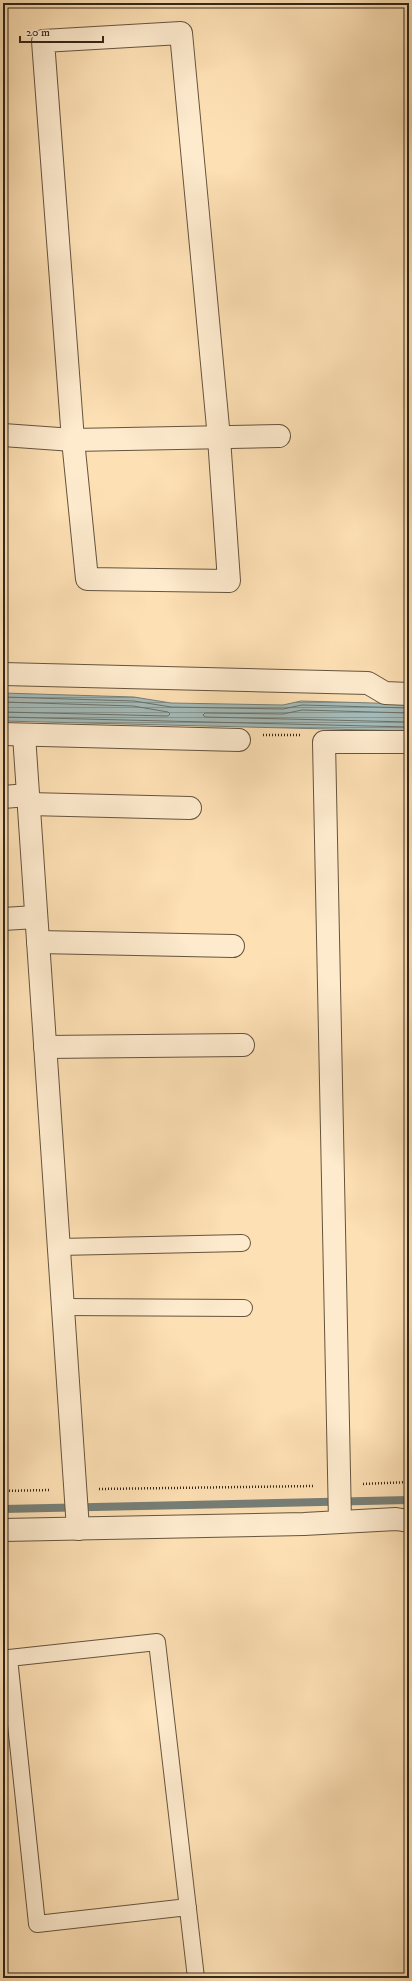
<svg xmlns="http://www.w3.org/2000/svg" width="412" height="1981" viewBox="0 0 412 1981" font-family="'IM FELL DW Pica',serif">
<defs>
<pattern id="water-rules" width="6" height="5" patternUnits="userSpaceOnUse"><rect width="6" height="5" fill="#a4bab8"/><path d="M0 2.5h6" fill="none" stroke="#869795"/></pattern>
</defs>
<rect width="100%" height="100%" fill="#fde0b4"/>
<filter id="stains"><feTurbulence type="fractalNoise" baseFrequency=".005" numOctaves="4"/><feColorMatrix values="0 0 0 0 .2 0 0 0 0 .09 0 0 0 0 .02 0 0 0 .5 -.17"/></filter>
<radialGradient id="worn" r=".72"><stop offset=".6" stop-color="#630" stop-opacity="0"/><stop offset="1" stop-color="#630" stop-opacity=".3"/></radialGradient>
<!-- water -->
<polygon fill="url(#water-rules)" stroke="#767f78" points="3,693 134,697 171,703 283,705 301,701 409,704 409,731 3,721"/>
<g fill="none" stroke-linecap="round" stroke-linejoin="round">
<!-- shore -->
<g stroke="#6b7068" stroke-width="1">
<polyline points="3,697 134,701 171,707 283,709 302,705 409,708"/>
<polyline points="3,702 133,706 168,712 170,714 168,716 3,712"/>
<polyline points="409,713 302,710 283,714 205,713 203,715 205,717 409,722"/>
<polyline points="3,717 409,727"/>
</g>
<!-- stream -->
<polyline stroke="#767f78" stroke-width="8" points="3,1509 409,1500"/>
<!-- lane casing -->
<g stroke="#65543e" stroke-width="18">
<g id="lane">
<polyline points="59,1247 242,1243"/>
<polyline points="63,1307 244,1308"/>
<polyline points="188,1907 37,1924 9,1658 157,1642 196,1978"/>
</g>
</g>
<!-- street casing -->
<g stroke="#65543e" stroke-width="24">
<g id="street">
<polygon points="181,33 219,438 229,581 87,579 73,440 43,41"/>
<polyline points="3,435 73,440 279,436"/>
<polyline points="3,674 368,683 385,693 409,694"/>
<polyline points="3,734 239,740"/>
<polyline points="24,735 78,1529"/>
<polyline points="3,797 28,795"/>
<polyline points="29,804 190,808"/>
<polyline points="3,919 36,917"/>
<polyline points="38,942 233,946"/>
<polyline points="45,1047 243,1045"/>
<polyline points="340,1521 324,742 409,742"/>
<polyline points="3,1530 304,1524 396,1519 409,1521"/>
</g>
</g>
<!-- path -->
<g stroke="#322617" stroke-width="2.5" stroke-dasharray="1 2" stroke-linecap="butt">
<polyline points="263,735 300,735"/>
<polyline points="363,1484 409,1482"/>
<polyline points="99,1489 314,1486"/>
<polyline points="3,1491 50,1490"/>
</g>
<!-- lane -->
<use href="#lane" stroke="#feebce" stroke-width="16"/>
<!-- street -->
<use href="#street" stroke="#feebce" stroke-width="22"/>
</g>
<!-- margin -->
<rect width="412" height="1981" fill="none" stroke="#fde0b4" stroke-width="16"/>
<rect x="4" y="4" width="404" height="1973" fill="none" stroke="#322617" stroke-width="2"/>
<rect x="8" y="8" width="396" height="1965" fill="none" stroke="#322617"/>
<!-- scale -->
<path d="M20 36v6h83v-6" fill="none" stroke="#322617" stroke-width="2"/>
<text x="26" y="36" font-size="12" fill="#322617" stroke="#feebce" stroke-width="3" paint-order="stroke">20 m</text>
<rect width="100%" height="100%" filter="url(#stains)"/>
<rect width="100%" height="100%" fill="url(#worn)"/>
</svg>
